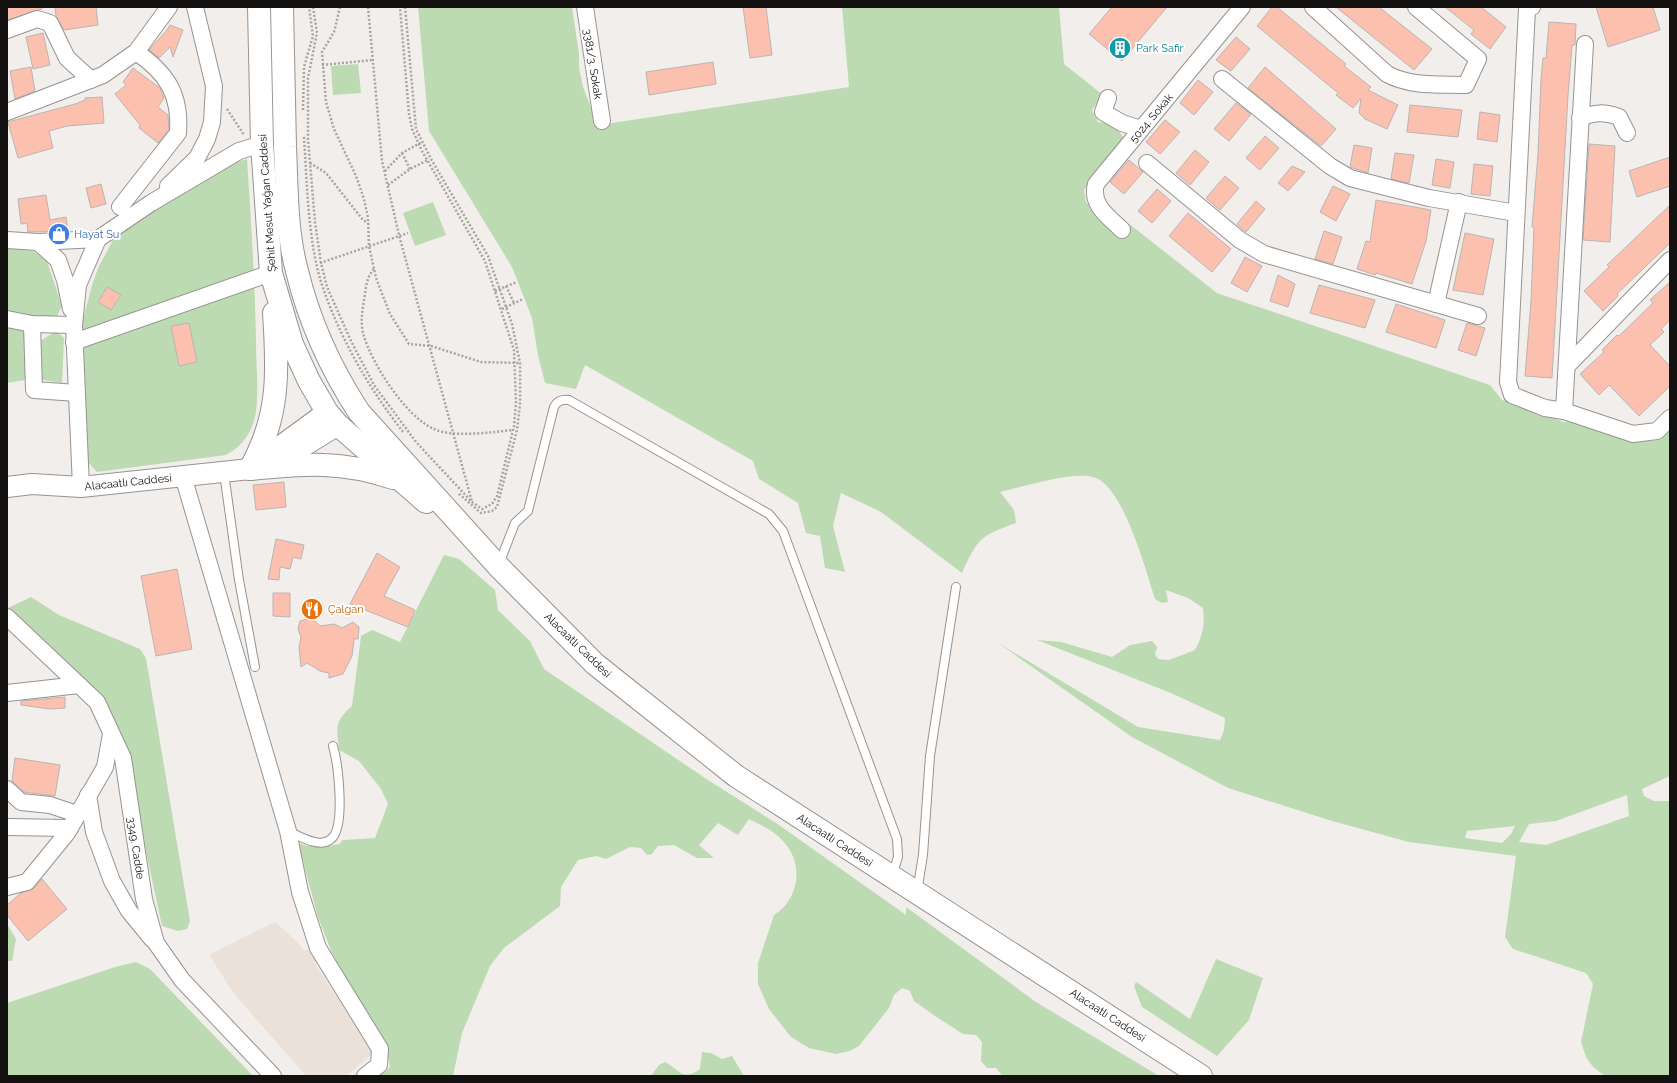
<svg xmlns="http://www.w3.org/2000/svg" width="1677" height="1083" viewBox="0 0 1677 1083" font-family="Raleway,sans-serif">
<rect width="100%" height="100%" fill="#f2eeeb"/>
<!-- built -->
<polygon fill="#ebe1d8" points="275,922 297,942 305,951 308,949 317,960 314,962 373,1053 346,1076 306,1076 235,995 209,955"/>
<!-- green -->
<g fill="#bddbb2" fill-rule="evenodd">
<path d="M418 7H572L579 54V68L583 87 598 126 606 128 612 123 849 87 842 7H1059L1064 64 1103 95 1092 110 1098 122 1115 125 1125 140 1084 190 1086 202 1110 225 1109 229 1112 233 1119 236 1129 229 1128 223 1217 293 1490 385 1502 400 1564 422 1576 421 1633 442 1660 440 1670 429V776L1642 789 1644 796 1654 801H1670V1076H1605L1593 1067 1586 1057 1581 1042 1593 984 1586 973 1513 949 1505 937 1516 856 1409 842 1332 821 1228 788 1132 737 998 643 1138 727 1220 740 1224 730 1225 718 1171 693 1037 640 1061 642 1112 657 1130 645 1152 641 1157 647 1155 654 1158 659 1169 660 1195 650C1203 635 1205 625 1203 608L1188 598 1166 590 1168 602 1162 603 1155 599C1146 571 1123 484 1093 477 1071 471 1023 487 1000 492L1014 510 1016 523C980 536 978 538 962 573L881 512 841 493 833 526 845 572 825 568 820 536 806 533 798 503 759 479 753 461 585 365 576 389 545 383 538 355 532 318 512 267 429 131ZM1627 795 1629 816 1546 845 1519 842 1529 824 1556 821ZM1515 826 1511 834 1502 843 1465 838 1467 831Z"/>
<polygon points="358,64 361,93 333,95 331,66"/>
<path d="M247 159C251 220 255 281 256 342 256 365 259 389 256 412 253 431 243 446 226 455L97 472 85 459 83 319 93 282 99 266 113 240 132 223 232 164Z"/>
<polygon points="433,202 446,235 415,246 403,213"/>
<polygon points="7,247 33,251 47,261 62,306 56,318 30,316 7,311"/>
<polygon points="7,324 30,331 31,379 7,383"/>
<polygon points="56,331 64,338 62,383 37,379 34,345"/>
<path d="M444 555 459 559 495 590 498 610 530 641 544 669 705 778 779 825 906 915V907L1036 1002 1159 1076H1000L1001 1074 996 1068H987L981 1061 982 1042 976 1035 963 1034 935 1016 914 1001 910 991 902 988 894 995 889 1008 859 1046 850 1051 836 1054 809 1048 791 1037 769 1009 758 984V963L774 915C800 899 804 863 783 841 774 831 761 825 749 819L738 835 718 823 699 845 714 858H697L674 845 658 846 652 854 647 855 641 848 630 847 606 859 596 856 578 860 561 887 560 906 504 948 490 966 462 1033 453 1076H380L390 1067 387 1050 357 999 332 953 318 917 298 843 308 846H328L339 844 343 840 375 838 388 804 381 789 359 761 339 750C337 727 333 723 352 706L361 636 372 630 400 642Z"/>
<polygon points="31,597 59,615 140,649 146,658 190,921 187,929 178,931 162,926 124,749 97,691 8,608"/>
<polygon points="7,924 16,939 12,961 7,961"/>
<polygon points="1216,959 1263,978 1249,1020 1217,1056 1142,1007 1134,986 1136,982 1190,1019"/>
<polygon points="136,962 150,969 253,1076 7,1076 7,1003 115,967"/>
<path d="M702 1052 711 1053 722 1059 732 1056 744 1076H651L659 1065 665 1062C679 1069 682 1082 700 1069Z"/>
</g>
<!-- building -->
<g fill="#fcc0af" stroke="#bab5b4">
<polygon points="7,7 42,7 42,9 7,20"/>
<polygon points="55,7 96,7 98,25 64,30 56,16"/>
<polygon points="743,7 766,7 772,55 750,58"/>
<polygon points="1112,7 1167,7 1122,61 1089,34"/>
<polygon points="1272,7 1277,7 1346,64 1344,66 1371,87 1368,90 1398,105 1387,129 1365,119 1359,113 1361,98 1353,108 1336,95 1338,93 1257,26"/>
<polygon points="1336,7 1379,7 1432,49 1414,70"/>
<polygon points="1445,7 1481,7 1506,27 1490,49 1471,34 1474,30"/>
<polygon points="1596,7 1653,7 1660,30 1608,47"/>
<polygon points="1549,22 1576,24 1575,45 1572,45 1568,96 1552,378 1525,376 1531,301 1534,227 1532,227 1538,154 1541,79 1543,58 1546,58"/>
<polygon points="170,25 183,30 173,57 170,47 159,58 149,50 167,30"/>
<polygon points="43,33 50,65 33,69 26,37"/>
<polygon points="1236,37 1250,49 1231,71 1216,60"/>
<polygon points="713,62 716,84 649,95 646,72"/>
<polygon points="31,67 35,91 15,99 10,71"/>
<polygon points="1265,67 1336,129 1321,146 1248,88"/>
<polygon points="133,68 160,88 164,98 158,107 168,115 169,130 158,143 139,128 140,125 115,94 126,85 123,82"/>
<polygon points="1198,80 1213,92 1194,115 1180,103"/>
<polygon points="102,97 104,123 67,126 49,131 53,148 18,158 8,122 75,104 85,100 85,98"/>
<polygon points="1236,103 1251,114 1229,141 1214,129"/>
<polygon points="1410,105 1462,110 1458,137 1407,132"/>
<polygon points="1480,112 1500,115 1497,142 1477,139"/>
<polygon points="1165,120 1180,132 1160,154 1146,142"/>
<polygon points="1265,136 1279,148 1260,170 1246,158"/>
<polygon points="1589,144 1615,146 1610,242 1583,240"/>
<polygon points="1354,145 1372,148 1368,173 1350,167"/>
<polygon points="1195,150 1209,162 1190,185 1176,173"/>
<polygon points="1395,153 1414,155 1409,183 1391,179"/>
<polygon points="1670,157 1670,186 1637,197 1629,171"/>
<polygon points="1436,159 1454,162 1450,188 1432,185"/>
<polygon points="1129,160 1143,172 1124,194 1110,182"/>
<polygon points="1474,164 1493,166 1490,196 1471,194"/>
<polygon points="1292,166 1305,172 1288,191 1278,183"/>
<polygon points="1225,176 1239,188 1220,210 1206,198"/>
<polygon points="101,184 106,204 91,208 86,188"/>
<polygon points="1333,186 1350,194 1336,221 1320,212"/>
<polygon points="1157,189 1171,201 1152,223 1138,211"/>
<polygon points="46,195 50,220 66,217 68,231 28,232 27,223 21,224 18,199"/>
<polygon points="1376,200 1431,210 1426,241 1412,284 1376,273 1375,275 1357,269 1366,241 1370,242"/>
<polygon points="1256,201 1265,209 1246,232 1237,224"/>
<polygon points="1670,205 1670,243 1617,294 1618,296 1603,311 1584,291 1609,267 1607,265"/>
<polygon points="1188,213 1231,249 1212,272 1169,236"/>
<polygon points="1324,231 1342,237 1333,264 1315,259"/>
<polygon points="1465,233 1494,239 1483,295 1453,290"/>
<polygon points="1245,257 1262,266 1247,292 1231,283"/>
<polygon points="1278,275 1295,284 1288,307 1270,301"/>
<polygon points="1670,282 1670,320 1661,329 1664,332 1650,345 1670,366 1670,386 1639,416 1609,385 1599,395 1580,374 1604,352 1602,350 1617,335 1619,336 1653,303 1650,300"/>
<polygon points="1319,285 1375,300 1365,328 1310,313"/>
<polygon points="107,287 121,295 111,310 98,302"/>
<polygon points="1396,304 1445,320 1436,348 1386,332"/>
<polygon points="189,323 197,362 179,366 171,326"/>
<polygon points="1467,323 1485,328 1476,356 1458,350"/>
<polygon points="284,482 286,507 256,510 253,485"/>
<polygon points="276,539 304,545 301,559 293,557 290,569 280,567 279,580 268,579"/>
<polygon points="377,553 400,567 384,596 415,610 408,627 350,604"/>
<polygon points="177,569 192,649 156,656 141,576"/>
<polygon points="273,593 290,593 290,617 273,616"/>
<polygon points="308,619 315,621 320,626 334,624 342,628 353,622 359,627 358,639 354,639 352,656 343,674 329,678 329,673 320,671 307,663 301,667 299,647 301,637 298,629 300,621"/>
<polygon points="65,697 65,708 50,709 21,705 21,701"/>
<polygon points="15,758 60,765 55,796 24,792 12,781"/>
<polygon points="42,879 67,909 28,941 7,915 7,905 21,893 34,888"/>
</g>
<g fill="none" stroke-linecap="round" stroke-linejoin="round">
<!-- service casing -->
<g stroke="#979390" stroke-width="10">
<g id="service">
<polyline points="224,473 239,580 255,667"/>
<path d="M499 564 515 523 528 511 554 407C557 401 562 399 569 400L769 514 783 531 897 839 898 857 892 876"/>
<path d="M288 831C299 836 320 849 331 839 346 827 338 764 333 746"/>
<polyline points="917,892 923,855 930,756 956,587"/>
</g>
</g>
<!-- minor casing -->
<g stroke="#979390" stroke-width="18">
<g id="minor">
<polyline points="585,7 602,121"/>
<path d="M1313 7 1387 74C1411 87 1439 84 1466 85L1478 59 1416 7"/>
<polyline points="1532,7 1527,9 1508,382 1512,395 1545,408 1564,411 1633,434 1657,431 1670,418"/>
<polyline points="7,30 37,19 50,23 67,58 91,80"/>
<polyline points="1222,79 1330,166 1350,178 1429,198 1516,213"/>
<polyline points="1108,98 1103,112 1122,123 1141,129"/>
<polyline points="7,112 103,75 136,52 169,7"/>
<path d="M1580 118C1595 112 1604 112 1619 117L1627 133"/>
<polyline points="1147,163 1240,240 1264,254 1478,316"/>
<polyline points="168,186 197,158 207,139 212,122 214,86 195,7"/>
<path d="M120 207 178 133C181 95 167 73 136 52"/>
<path d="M1122 230C1109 217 1090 205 1096 184L1242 7"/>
<polyline points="7,240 38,242 98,239"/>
<polyline points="38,242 58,260 65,280 71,309"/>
<polyline points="1436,304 1459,202"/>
<polyline points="7,319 32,324 74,325"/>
<polyline points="32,324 34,390 77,393"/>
<polyline points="74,342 271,273"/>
<polyline points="1567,366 1670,260"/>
<polyline points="1564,411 1585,44"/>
<polyline points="183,476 288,831 300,892 318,948 380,1049 379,1065 365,1076"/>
<polyline points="81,487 74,325 78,285 98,239 151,203 239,151 262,144"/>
<polyline points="7,617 97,702 123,758 144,899 156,943 182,980 273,1076"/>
<polyline points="7,693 79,685"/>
<polyline points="7,789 21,802 50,805 77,814"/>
<polyline points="88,795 94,832 112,881 129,911 152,939"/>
<polyline points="7,827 70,828"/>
<polyline points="7,887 27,882 67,833 105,767 111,734"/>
</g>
</g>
<!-- tertiary casing -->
<g stroke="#979390" stroke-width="22">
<g id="tertiary">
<polyline points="264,458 327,412"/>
<polyline points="7,487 32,484 81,487 250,469 288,456 338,425"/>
</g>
</g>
<!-- secondary casing -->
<g stroke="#979390" stroke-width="24">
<g id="secondary">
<polyline points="259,7 262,144 271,273 292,344 309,381 327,412 338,425 426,502"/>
<path d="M282 7C283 54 284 100 285 147 287 188 286 231 297 271 309 321 331 369 359 412L498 566 595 664 736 776 1201 1076"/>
<path d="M250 469C280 416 278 372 274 313"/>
<path d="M250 469C303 464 341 460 393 478"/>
</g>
</g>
<!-- path -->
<g stroke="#a7a4a2" stroke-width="2.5" stroke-dasharray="2 2" stroke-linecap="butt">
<polyline points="313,7 317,33 308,78 308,139 315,222 321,263 327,287 351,341 374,385 416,442 472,502 482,509 492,504 497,496 514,426 516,403 514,350 485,261 422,151 412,129 409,114 400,7"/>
<polyline points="340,7 334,32 322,52 326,102 334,129 356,176 364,199 368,218 369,246 376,278 390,314 409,344 431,346 481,362 520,363"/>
<polyline points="368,7 382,161 399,235 472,502"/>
<polyline points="405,7 416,129 431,159 488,256 512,324 520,363 520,405 517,430 497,507 492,511 481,513 458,493"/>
<polyline points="322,65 373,60"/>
<polyline points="227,109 244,135"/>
<polyline points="303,110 304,67 313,36 309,7"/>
<path d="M304 137C307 182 308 243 322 285 340 338 369 389 404 433"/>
<polyline points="402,153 410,169"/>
<polyline points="310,163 326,173 363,220 368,223"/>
<polyline points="385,171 402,153 422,142"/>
<polyline points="388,185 410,169 428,160"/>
<polyline points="320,263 408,233"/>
<path d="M374 269C368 275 366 285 365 294 363 307 360 320 363 333 371 363 406 417 434 429 453 438 493 432 513 430"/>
<polyline points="506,286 514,303"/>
<polyline points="495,291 517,282"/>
<polyline points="502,309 523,299"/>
</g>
<!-- service -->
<use href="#service" stroke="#fff" stroke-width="8"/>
<!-- minor -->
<use href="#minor" stroke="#fff" stroke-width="16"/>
<!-- tertiary -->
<use href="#tertiary" stroke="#fff" stroke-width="20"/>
<!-- secondary -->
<use href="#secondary" stroke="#fff" stroke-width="22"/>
</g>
<!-- icons -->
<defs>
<g id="building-disc" transform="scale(1.15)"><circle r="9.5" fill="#0f9aa8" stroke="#fff"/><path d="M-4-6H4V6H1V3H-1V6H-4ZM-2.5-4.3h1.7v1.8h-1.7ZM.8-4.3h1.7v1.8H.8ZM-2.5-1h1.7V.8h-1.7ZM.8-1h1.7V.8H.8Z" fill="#fff"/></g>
<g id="shop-disc" transform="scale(1.15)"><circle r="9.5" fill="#3f7fe0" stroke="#fff"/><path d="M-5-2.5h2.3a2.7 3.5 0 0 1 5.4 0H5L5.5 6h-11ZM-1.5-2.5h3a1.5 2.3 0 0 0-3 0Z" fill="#fff"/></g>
<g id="restaurant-disc" transform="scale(1.15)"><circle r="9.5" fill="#e8710a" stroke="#fff"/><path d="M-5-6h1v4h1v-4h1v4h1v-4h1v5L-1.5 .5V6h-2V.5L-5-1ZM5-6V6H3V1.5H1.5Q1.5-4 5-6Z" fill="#fff"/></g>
</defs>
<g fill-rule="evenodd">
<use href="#building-disc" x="1120" y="48"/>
<use href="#shop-disc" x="59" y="234"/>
<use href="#restaurant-disc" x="312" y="609"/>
</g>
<g text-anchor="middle" stroke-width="4" stroke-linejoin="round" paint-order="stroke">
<!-- culture labels -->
<g font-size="11" fill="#0d838f" stroke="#fff" text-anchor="start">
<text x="1136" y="52">Park Safir</text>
</g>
<!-- street labels -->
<g font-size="11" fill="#141211" stroke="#fff">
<text transform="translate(593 64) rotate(81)" y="4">3381/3. Sokak</text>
<text transform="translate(1151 118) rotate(-50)" y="4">5024. Sokak</text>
<text transform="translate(267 203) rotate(-94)" y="4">Şehit Mesut Yağan Caddesi</text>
<text transform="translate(128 482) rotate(-6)" y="4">Alacaatlı Caddesi</text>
<text transform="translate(578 645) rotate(44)" y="4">Alacaatlı Caddesi</text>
<text transform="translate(835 840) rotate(33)" y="4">Alacaatlı Caddesi</text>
<text transform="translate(136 848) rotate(81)" y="4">3349. Cadde</text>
<text transform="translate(1108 1015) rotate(33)" y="4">Alacaatlı Caddesi</text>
</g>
<!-- shop labels -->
<g font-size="11" fill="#366cbe" stroke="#fff" text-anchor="start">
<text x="74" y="238">Hayat Su</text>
</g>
<!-- food labels -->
<g font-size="11" fill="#c56008" stroke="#fff" text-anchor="start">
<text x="328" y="613">Çalgan</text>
</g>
</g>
<!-- border -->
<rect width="1677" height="1083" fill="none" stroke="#141211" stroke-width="16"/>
</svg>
